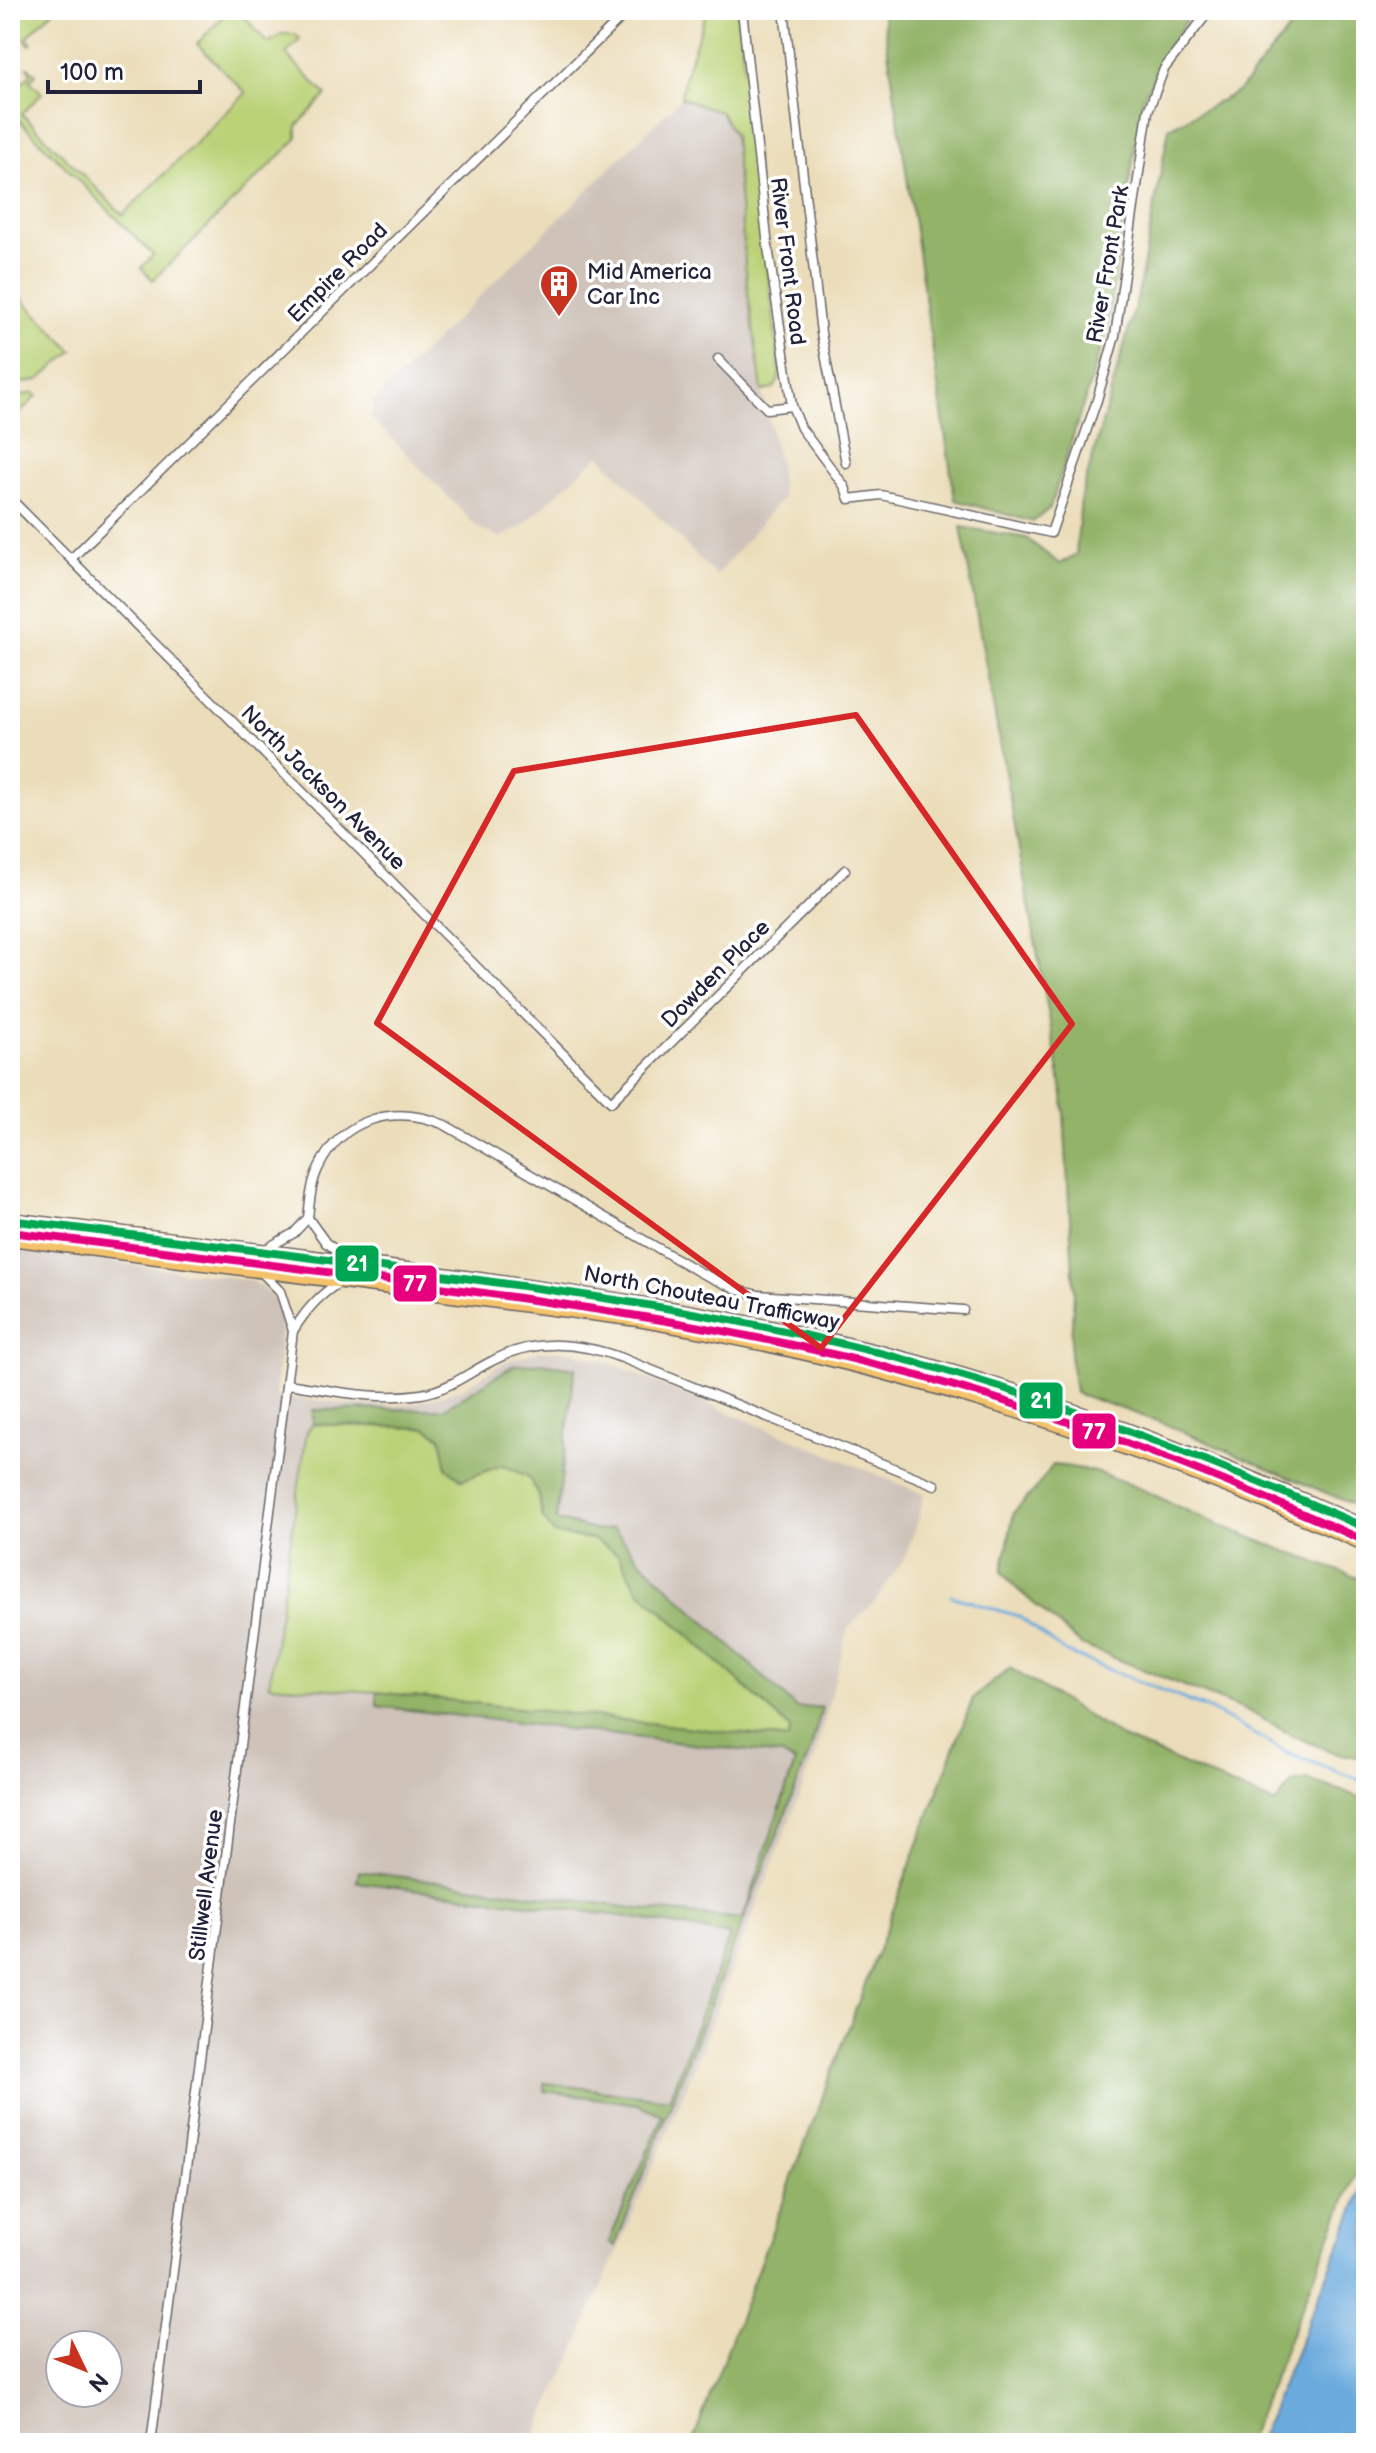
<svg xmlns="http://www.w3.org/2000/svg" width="1376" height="2453" viewBox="0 0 1376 2453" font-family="'Balsamiq Sans',sans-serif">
<rect width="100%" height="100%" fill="#fff"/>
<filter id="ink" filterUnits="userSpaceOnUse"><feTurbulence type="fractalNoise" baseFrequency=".0125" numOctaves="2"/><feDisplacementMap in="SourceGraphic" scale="16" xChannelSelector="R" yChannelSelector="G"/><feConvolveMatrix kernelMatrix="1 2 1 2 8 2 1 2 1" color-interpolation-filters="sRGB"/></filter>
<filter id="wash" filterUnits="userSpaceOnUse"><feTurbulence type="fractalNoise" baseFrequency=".006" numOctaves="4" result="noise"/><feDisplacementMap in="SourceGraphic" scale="32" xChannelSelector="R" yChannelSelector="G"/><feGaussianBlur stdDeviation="1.8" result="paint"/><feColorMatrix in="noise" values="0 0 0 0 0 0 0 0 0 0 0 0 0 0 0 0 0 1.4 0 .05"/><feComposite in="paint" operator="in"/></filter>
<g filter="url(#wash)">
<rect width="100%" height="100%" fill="#ebddb9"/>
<!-- industrial -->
<g fill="#cec2b9" fill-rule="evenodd">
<polygon points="681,98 721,112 734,136 747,285 758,375 779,463 782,498 716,576 599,455 521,527 500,538 477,527 371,417 374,401"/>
<path d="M10 1249 248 1280 263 1287 276 1301 282 1317 275 1396 358 1405 397 1406 424 1401 463 1388 494 1368 513 1359 540 1351H568L605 1361 924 1494 918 1521 905 1557 876 1600 848 1628 817 1750 679 2105 571 2359 531 2443H10ZM60 2345H108V2393H60Z"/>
</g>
<!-- green -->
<g fill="#bad176" stroke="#6e7a58" stroke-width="2">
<polygon points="10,10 54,10 27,37 32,43 30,45 10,25"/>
<path d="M229 10C246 13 256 31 267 43L282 34H295L300 39 286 54 326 95 297 126V139L153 280 141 268 153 255 10 111V86L15 90 31 74 27 66 36 74 30 81 42 93 22 114 123 215 246 93 197 44Z"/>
<polygon points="707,10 737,10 780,370 778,382 773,389 762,391 747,285 734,136 721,112 681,98 684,78"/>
<polygon points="10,287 73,351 39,380 10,385"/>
<polygon points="34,393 37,396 10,422 10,398"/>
<polygon points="313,1424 426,1428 441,1437 447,1467 502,1465 528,1476 539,1495 542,1516 554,1534 593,1539 618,1554 638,1589 791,1729 789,1739 377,1692 269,1685 307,1431"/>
</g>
<!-- forest -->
<g fill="#93b367" stroke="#5a6a51" stroke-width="2">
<polygon points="882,10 1191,11 1143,97 1106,333 1050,508 1033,522 955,500"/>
<polygon points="1329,10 1366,10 1366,1510 1163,1423 1075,1393 1070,1355 1074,1291 1063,1095 961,527 1026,538 1060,564 1076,554 1081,498 1137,300 1169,128 1239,91 1296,21"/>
<polygon points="542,1363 575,1368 556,1520 598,1531 613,1528 642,1562 796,1708 822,1707 811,1749 615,2246 609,2242 663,2115 637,2104 544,2091 544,2083 669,2099 730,1935 628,1917 357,1882 359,1871 640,1909 743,1919 795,1762 782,1755 377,1706 377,1692 788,1739 791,1729 638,1589 618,1554 593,1539 554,1534 542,1516 539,1495 528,1476 502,1465 462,1480 447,1468 441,1437 426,1428 313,1424 313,1410 443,1409 514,1365"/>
<path d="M1053 1465C1111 1468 1162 1501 1215 1523 1265 1544 1316 1562 1366 1581V1758L1338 1754 1296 1737 1250 1712 1081 1645 1015 1587 1002 1572 1014 1512 1033 1492Z"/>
<polygon points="1010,1668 1123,1738 1275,1804 1292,1783 1308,1780 1366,1799 1366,2148 1247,2443 692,2443 973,1698"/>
</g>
<!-- water -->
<polygon fill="#6aaadd" stroke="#46668c" stroke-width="2" points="1366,2181 1366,2443 1258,2443"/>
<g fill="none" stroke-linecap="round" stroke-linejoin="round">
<!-- stream -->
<polyline stroke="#6aaadd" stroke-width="3" points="951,1596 1018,1616 1065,1652 1211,1710 1289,1754 1366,1782"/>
</g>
</g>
<g filter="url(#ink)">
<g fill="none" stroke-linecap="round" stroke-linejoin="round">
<!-- street casing -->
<g stroke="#686367" stroke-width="11">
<g id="street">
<polyline points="742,10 768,247 792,406 801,428 845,487 849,499 881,495 1051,533 1097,400 1115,336 1148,111 1164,69 1210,10"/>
<polyline points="784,10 821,333 846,463"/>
<polyline points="718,359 767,409 792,406"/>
<polyline points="10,498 611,1102 845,870"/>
<polyline points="71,559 629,10"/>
<polyline points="264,1250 294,1233 308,1218"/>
<path d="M350 1260 326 1243 308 1218C310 1201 311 1184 318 1169 342 1117 395 1104 445 1125L701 1273 738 1290 758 1295 963 1310"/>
<path d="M293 1331C306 1310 319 1295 340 1282"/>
<path d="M287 1384C330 1390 377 1401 421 1394 448 1390 468 1373 492 1361 535 1338 578 1342 622 1358L935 1485"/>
<polyline points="151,2443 293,1331 280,1291 261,1272"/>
</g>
</g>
<!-- primary casing -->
<g stroke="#686367" stroke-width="17">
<g id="primary">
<path d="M10 1220C145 1236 279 1253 414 1271 584 1294 753 1318 918 1363 1072 1405 1220 1463 1366 1528"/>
<path d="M10 1238 638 1319C893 1362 1130 1439 1366 1544"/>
</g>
</g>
<!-- street -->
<use href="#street" stroke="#fff" stroke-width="8"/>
<!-- primary -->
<use href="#primary" stroke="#f3c26a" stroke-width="14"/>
<!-- bus-1 casing -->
<g stroke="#fff" stroke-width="14">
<path id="bus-1" d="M10 1220C156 1238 303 1256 449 1276 607 1297 765 1321 918 1363 1072 1405 1220 1464 1366 1528"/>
</g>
<!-- bus-2 casing -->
<g stroke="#fff" stroke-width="14">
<path id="bus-2" d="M10 1232C156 1250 302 1268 447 1288 604 1309 762 1333 915 1375 1068 1416 1216 1475 1361 1539"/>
</g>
<!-- bus-1 -->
<use href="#bus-1" stroke="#00a651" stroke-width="8"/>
<!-- bus-2 -->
<use href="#bus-2" stroke="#e5007d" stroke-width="8"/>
</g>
</g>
<!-- marked area -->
<path fill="none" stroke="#d62828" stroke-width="6" stroke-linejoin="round" d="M856 715 1072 1024 821 1348 377 1023 514 771Z"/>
<!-- icons -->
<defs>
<g id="building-pin" transform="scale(2)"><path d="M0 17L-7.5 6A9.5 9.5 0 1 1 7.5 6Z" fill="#c8321e" stroke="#fff"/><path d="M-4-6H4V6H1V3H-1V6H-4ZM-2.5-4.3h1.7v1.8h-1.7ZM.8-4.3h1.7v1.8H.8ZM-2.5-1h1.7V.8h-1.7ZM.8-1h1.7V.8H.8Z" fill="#fff"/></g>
</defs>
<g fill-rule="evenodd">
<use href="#building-pin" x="559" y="284"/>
</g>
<g text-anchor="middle" stroke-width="7" stroke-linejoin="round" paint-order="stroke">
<!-- street labels -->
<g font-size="22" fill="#22223b" stroke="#fff">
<text transform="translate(789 261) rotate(83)" y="8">River Front Road</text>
<text transform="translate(1107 264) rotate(-80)" y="8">River Front Park</text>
<text transform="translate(337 272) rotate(-45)" y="8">Empire Road</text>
<text transform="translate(324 787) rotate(45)" y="8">North Jackson Avenue</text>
<text transform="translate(715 973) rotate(-45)" y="8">Dowden Place</text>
<text transform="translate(712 1297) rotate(11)" y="8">North Chouteau Trafficway</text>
<text transform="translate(205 1885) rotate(-83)" y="8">Stillwell Avenue</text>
</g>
<!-- poi labels -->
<g font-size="22" fill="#22223b" stroke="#fff" text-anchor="start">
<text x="587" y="279">Mid America<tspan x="587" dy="25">Car Inc</tspan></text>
</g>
</g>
<g stroke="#fff" stroke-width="3">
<rect x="334" y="1244" width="46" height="39" rx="8" fill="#00a651"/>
<rect x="392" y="1264" width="46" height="39" rx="8" fill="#e5007d"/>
<rect x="1018" y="1381" width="46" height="39" rx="8" fill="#00a651"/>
<rect x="1071" y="1412" width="46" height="38" rx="8" fill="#e5007d"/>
</g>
<g font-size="22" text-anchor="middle" font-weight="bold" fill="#fff">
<text x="357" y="1271">21</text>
<text x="415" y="1291">77</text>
<text x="1041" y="1408">21</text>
<text x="1094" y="1439">77</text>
</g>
<!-- margin -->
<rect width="1376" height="2453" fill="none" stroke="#fff" stroke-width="40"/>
<!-- north arrow -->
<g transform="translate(84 2369) rotate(133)"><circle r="38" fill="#ffffff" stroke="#a7a7b1" stroke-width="2"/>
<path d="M0-6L14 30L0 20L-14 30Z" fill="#c8321e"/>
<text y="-12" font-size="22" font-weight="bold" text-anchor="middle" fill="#22223b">N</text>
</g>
<!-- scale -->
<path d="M48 80v12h152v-12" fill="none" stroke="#22223b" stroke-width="4"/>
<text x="60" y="80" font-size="24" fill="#22223b" stroke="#ffffff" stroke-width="6" paint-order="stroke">100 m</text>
</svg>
